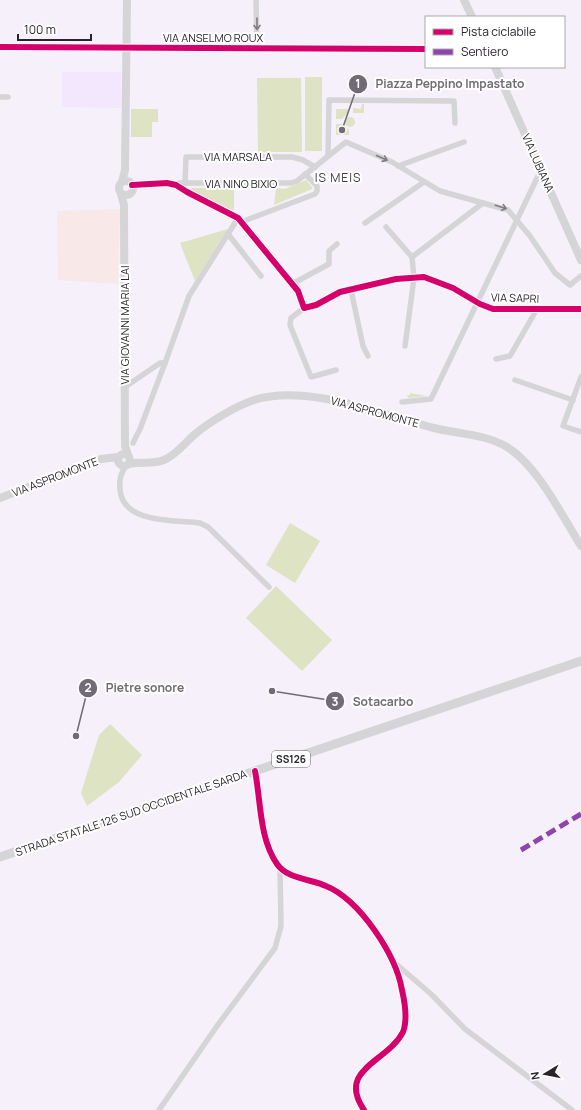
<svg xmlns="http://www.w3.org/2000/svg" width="581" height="1110" viewBox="0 0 581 1110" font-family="Manrope,sans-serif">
<rect width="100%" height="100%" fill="#f6f0fb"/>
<!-- built -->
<polygon fill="#f2e7fc" points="62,72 121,72 121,108 62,107"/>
<!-- industrial -->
<polygon fill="#f8e8e7" points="120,209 118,284 58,280 57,211"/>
<!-- green -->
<g fill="#dde3c3">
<rect x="305" y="77" width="17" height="74"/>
<polygon points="257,78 301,78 302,152 258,152"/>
<polygon points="362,104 364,104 364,113 353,113 353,108 361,109"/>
<polygon points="131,109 158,109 158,122 152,122 152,137 131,137"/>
<polygon points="336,109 348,109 348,113 342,119 336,119"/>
<circle cx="350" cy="122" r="5"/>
<polygon points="336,124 342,124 349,130 349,135 336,135"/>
<polygon points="306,180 312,187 312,189 274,205 276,188 285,189"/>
<polygon points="192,188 234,188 234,211 191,190"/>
<polygon points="228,229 195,281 180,243"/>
<polygon points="410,393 427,396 408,398 407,395 410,395"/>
<polygon points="290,523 320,541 295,583 266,565"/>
<polygon points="276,586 332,640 302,671 246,618"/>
<polygon points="110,724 142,755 119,782 87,806 81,793 99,735"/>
</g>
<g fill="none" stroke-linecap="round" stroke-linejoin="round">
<!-- street -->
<g stroke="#d5d4d6" stroke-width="5.5">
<polyline points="256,0 257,49"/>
<polyline points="0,47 426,49"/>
<polyline points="0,97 8,97"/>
<polyline points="328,155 329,100 454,101 455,123"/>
<polyline points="398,166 464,142"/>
<polyline points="185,184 186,157 292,157 303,160 315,167"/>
<polyline points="132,185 167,183 176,185 187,192 238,218 298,291 304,308 316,305 340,292 396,279 424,277 453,288 480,304 493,309 581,309"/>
<polyline points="176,185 179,183 291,183 297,181 346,142 392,162 440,191 508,210 530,236 555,273 570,285 581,276"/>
<polyline points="241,222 315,194 317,191 317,186 305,174"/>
<polyline points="365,223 424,182"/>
<polyline points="386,227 412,257 414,278 405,346"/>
<polyline points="228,234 261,276"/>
<polyline points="412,257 483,203"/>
<polyline points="292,284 329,264 329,251 337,244"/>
<polyline points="351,290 363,346 368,356"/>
<polyline points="304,308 291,318 290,325 311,377 336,370"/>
<polyline points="496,359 510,356 537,309"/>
<polyline points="581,377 563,426 581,432"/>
<polyline points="515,380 573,400"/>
<polyline points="125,387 160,363 165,363 189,296 238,218"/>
<polyline points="402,402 431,399 538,176 542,173"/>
<polyline points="133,443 140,429 165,363"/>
<path d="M127 465C121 471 119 481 120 489 122 524 175 520 200 523L208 527 269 587"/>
<path d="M255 771C261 801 259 838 277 864 287 879 311 879 326 886 360 900 396 955 402 990 405 1003 408 1019 403 1032 388 1062 336 1069 364 1110"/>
<polyline points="395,963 431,994 465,1029 572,1110"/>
<polyline points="159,1110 217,1026 275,948 281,926 280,868"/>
</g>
<!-- secondary -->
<g stroke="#d5d4d6" stroke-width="8">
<polyline points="464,0 472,17"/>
<polyline points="495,67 581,260"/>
<circle cx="126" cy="188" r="7"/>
<polyline points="122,182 125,170 127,0"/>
<polyline points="121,194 124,205 125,446 128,455"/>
<circle cx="124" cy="460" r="6"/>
<path d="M129 464C140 461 152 465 164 460 176 455 185 443 194 435 209 422 236 406 254 400 306 383 383 415 434 428 458 434 485 434 507 447 538 466 562 516 581 546"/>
<polyline points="0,498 101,459 118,457"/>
</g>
<!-- primary -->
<polyline stroke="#d5d4d6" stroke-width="9" points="0,857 581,661"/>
<!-- quiet -->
<polyline stroke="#8e44ad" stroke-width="5" stroke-dasharray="10 5" stroke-linecap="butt" points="521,850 581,814"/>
<!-- cycleway casing -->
<g stroke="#fff" stroke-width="8">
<g id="cycleway">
<polyline points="0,47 426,49"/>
<polyline points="132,185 167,183 176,185 187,192 238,218 298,291 304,308 316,305 340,292 396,279 424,277 453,288 480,304 493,309 581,309"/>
<path d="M255 771C261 801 259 838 277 864 287 879 311 879 326 886 360 900 396 955 402 990 405 1003 408 1019 403 1032 388 1062 336 1069 364 1110"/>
</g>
</g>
<!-- cycleway -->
<use href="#cycleway" stroke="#d6006c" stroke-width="6"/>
</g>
<!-- one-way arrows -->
<defs><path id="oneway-shaft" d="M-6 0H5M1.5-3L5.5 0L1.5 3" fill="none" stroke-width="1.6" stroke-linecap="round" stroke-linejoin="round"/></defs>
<g stroke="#7f7c82">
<use href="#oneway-shaft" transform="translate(257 24) rotate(90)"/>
<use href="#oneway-shaft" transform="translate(382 158) rotate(24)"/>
<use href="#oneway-shaft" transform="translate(501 207) rotate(17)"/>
</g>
<g text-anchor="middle" stroke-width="4" stroke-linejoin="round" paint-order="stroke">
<!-- shield labels -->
<rect fill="#fff" stroke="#69666c" stroke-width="1" x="272" y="751" width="38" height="16" rx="3"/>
<g font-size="10" font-weight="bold" fill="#29242d">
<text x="291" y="763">SS126</text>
</g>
<!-- street labels -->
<g font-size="11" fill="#29242d" stroke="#fff">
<text x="213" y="42">VIA ANSELMO ROUX</text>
<text x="238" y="161">VIA MARSALA</text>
<text transform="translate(538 163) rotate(66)" y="4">VIA LUBIANA</text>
<text x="241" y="188">VIA NINO BIXIO</text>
<text transform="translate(515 298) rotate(2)" y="4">VIA SAPRI</text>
<text transform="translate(125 325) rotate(-90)" y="4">VIA GIOVANNI MARIA LAI</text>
<text transform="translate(375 412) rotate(15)" y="4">VIA ASPROMONTE</text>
<text transform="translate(55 477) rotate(-21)" y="4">VIA ASPROMONTE</text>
<text transform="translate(131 813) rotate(-19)" y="4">STRADA STATALE 126 SUD OCCIDENTALE SARDA</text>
</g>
<!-- neighbourhood labels -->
<g font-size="12" letter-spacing="1" fill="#413749" stroke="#fff">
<text x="338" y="182">IS MEIS</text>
</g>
</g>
<!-- callouts -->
<path fill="none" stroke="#716b75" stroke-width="1.5" d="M342 130L358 84M76 736L88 688M272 691L335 701"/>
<g fill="#716b75" stroke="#fff" stroke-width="1.5">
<circle cx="342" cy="130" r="4"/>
<circle cx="76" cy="736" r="4"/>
<circle cx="272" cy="691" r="4"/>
<circle cx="358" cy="84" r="10"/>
<circle cx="88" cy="688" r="10"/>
<circle cx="335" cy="701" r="10"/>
</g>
<g font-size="12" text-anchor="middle" font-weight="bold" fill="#fff">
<text x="358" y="88">1</text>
<text x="88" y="692">2</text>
<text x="335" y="706">3</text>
</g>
<g font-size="12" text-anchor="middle" font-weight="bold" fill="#716b75" stroke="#fff" stroke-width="4" stroke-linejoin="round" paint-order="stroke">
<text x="450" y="88">Piazza Peppino Impastato</text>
<text x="145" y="692">Pietre sonore</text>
<text x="383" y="706">Sotacarbo</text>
</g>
<!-- legend -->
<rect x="425" y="16" width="140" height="52" fill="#ffffff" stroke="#a9a7ab"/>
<rect x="433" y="29" width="20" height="6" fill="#d6006c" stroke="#a9a7ab"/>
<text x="461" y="36" font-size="12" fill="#29242d">Pista ciclabile</text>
<rect x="433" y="49" width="20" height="6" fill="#8e44ad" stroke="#a9a7ab"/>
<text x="461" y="56" font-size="12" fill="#29242d">Sentiero</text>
<!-- north arrow -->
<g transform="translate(545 1074) rotate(260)" stroke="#ffffff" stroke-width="3" paint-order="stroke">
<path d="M0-3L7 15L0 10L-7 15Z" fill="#29242d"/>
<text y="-6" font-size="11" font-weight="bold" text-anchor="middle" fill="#29242d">N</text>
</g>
<!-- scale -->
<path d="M18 34v6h73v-6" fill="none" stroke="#29242d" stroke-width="2"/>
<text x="24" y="34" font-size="12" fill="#29242d" stroke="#ffffff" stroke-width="3" paint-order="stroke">100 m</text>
</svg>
